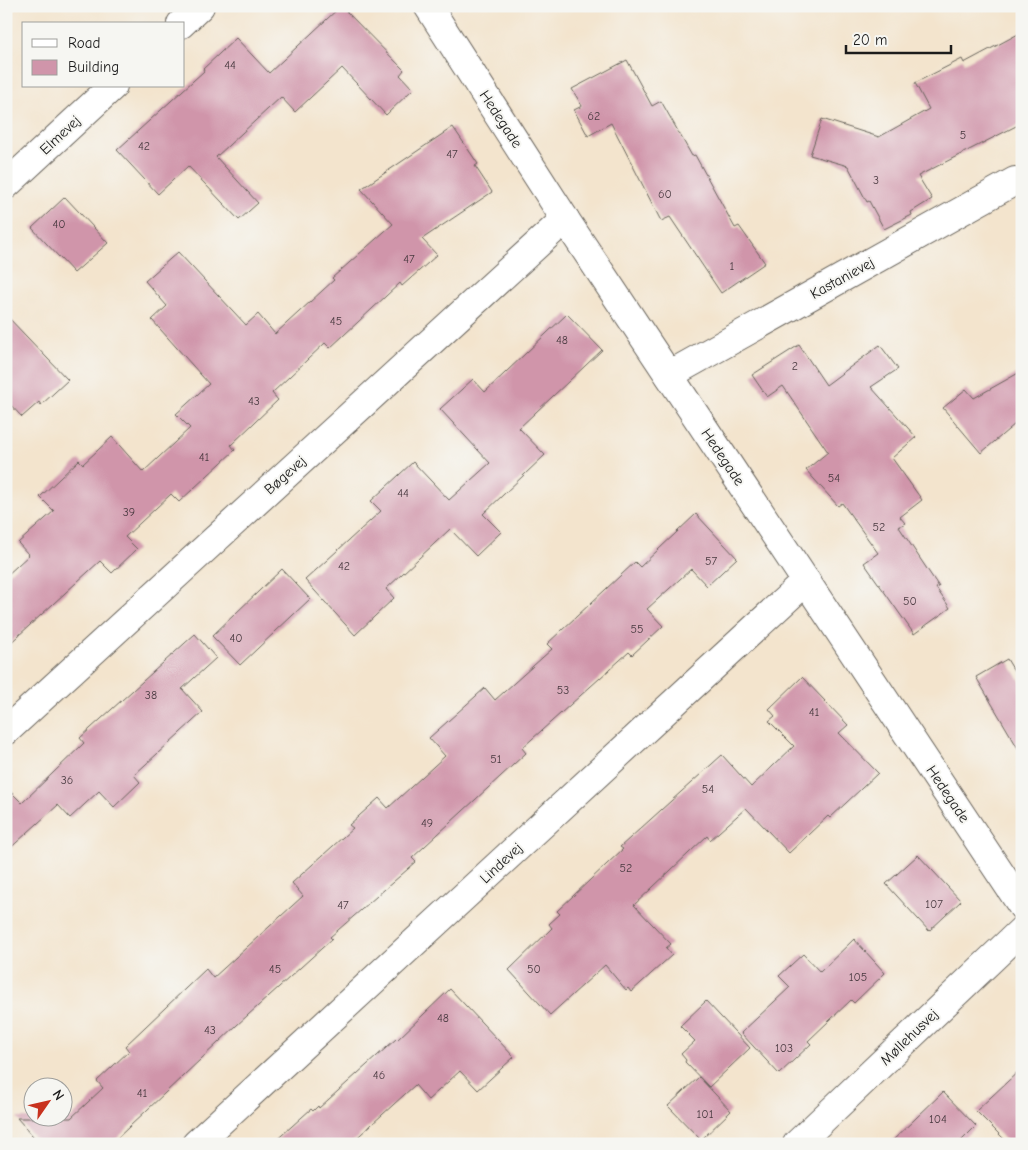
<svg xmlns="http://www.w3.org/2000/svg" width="1028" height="1150" viewBox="0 0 1028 1150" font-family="'Comic Neue',sans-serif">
<rect width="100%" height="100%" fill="#f6f6f2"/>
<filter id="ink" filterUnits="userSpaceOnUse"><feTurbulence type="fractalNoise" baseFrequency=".02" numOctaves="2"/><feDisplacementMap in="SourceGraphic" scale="10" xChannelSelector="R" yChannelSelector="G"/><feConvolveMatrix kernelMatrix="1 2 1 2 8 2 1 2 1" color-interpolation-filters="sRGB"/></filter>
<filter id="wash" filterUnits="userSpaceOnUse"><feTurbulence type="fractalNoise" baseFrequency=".0096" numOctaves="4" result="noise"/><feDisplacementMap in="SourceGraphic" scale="20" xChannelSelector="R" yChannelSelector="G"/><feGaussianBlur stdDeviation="1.12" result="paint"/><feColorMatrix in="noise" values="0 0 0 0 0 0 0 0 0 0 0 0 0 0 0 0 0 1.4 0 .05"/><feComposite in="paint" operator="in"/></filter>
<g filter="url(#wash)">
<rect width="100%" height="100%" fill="#f3e4cd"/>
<g id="blocks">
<!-- building -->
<g fill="#d095aa">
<polygon points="341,6 404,70 400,75 413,89 386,115 342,68 295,112 281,97 216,157 258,203 239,220 188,166 158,194 117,150 204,71 203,69 236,38 269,73"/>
<polygon points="1022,32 1022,123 918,176 932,199 911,212 912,215 884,229 869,201 867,202 848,166 810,155 822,119 879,137 929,109 915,83 962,59 964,63"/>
<polygon points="627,60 652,106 661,101 692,156 695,155 735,228 739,226 765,263 721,293 670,217 661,221 611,123 588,136 574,110 582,106 572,89"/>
<polygon points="453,127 478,164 475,166 492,192 422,239 437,255 402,286 400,283 330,348 325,343 272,393 278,400 231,445 235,450 179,502 171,494 125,537 137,549 112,573 100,561 6,647 6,576 29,555 18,543 54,511 40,497 79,460 83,464 112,437 143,472 190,428 176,414 209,384 152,320 167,306 145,281 178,252 246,325 258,314 275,334 334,280 332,278 393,224 361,189"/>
<polygon points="65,197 108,243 74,273 32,228"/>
<polygon points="567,314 602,350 519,428 545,455 483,514 501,532 476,556 450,529 386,589 394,598 355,635 305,580 381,511 371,501 413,462 449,500 490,463 440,409 473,379 485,392"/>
<polygon points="6,315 68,380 41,405 39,402 22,417 6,400"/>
<polygon points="799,345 826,385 880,345 898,369 871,387 916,437 892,458 922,500 900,517 905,523 899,527 939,587 936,588 950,608 914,634 864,563 878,553 842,503 838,506 806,470 828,452 783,386 767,397 752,375"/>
<polygon points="1022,371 1022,418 981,453 943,408 966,389 974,398"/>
<polygon points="696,514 737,558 707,586 691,569 647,609 663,626 632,655 629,652 522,748 526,753 412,858 416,862 330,937 332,939 237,1025 111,1144 40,1144 17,1118 71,1118 103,1088 97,1081 129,1051 125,1046 206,969 213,978 303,896 292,883 353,828 349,825 379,798 388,808 445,756 429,738 485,688 495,700 552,649 547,644 635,562 640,567"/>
<polygon points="282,569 310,599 240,665 212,636"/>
<polygon points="195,634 216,658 182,689 203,712 134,775 140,782 114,807 99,791 70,818 58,805 6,852 6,787 22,803 84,743 80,738"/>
<polygon points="1007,659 1022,684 1022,755 976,677"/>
<polygon points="802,677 848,725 839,733 878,773 830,818 828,816 789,853 746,808 710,840 707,836 634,905 671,944 666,948 672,955 631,992 628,988 626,990 605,965 550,1015 509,970 552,928 549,924 560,914 557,911 623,849 620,847 722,755 751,787 794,746 769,721 775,716 769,709"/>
<polygon points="918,855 961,901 929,931 886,884"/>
<polygon points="854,939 885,973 854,1003 851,1000 808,1041 811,1044 779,1074 741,1033 790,987 779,976 803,954 820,972"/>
<polygon points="450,989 514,1057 478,1090 460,1071 428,1100 415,1085 350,1144 272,1144 311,1109 313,1111 318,1106 319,1108 396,1039 397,1040"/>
<polygon points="706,1001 750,1048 709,1087 685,1062 686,1060 681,1054 695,1041 680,1026"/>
<polygon points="1022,1068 1022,1144 1009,1144 976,1111"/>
<polygon points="699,1077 731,1111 701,1140 668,1106"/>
<polygon points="943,1092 976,1126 958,1144 889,1144"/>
</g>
</g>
</g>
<g filter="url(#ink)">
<use href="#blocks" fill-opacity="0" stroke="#67625a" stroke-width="1"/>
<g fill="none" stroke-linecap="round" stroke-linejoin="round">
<!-- street casing -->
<g stroke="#67625a" stroke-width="30">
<g id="street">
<polyline points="428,6 565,219 1022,906"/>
<polyline points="181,24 200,6"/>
<polyline points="6,185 113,86"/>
<polyline points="669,375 1015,181"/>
<polyline points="6,731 565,219"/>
<polyline points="196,1144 806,581"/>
</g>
</g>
<!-- secondary casing -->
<g stroke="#67625a" stroke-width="30">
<polyline id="secondary" points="797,1144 1022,930"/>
</g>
<!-- street -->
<use href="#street" stroke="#fff" stroke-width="28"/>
<!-- secondary -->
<use href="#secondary" stroke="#fff" stroke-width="28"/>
</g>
</g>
<g text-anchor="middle" stroke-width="4" stroke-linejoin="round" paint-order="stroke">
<!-- number labels -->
<g font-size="12" fill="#493a40">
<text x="230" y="69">44</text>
<text x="594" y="120">62</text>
<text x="963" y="139">5</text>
<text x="144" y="150">42</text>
<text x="452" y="158">47</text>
<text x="876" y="184">3</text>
<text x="665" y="198">60</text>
<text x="59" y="228">40</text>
<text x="409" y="263">47</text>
<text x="732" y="270">1</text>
<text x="336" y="325">45</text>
<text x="562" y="344">48</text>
<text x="795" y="370">2</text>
<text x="254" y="405">43</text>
<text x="204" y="461">41</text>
<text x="834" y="482">54</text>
<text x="403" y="497">44</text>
<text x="129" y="516">39</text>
<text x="879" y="531">52</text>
<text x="711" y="565">57</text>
<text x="344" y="570">42</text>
<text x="910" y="605">50</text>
<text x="637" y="633">55</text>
<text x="236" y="642">40</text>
<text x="563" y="694">53</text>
<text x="151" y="699">38</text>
<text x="814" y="716">41</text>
<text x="496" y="763">51</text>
<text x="67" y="784">36</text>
<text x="708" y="793">54</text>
<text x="427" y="827">49</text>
<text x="626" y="872">52</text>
<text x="934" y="908">107</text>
<text x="343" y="909">47</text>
<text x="275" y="973">45</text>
<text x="534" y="973">50</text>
<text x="858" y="981">105</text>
<text x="443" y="1022">48</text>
<text x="210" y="1034">43</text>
<text x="784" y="1052">103</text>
<text x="379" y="1079">46</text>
<text x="142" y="1097">41</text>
<text x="705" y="1118">101</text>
<text x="938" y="1123">104</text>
</g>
<!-- street labels -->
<g font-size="15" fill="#1c1c1c" stroke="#f6f6f2">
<text transform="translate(501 119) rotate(57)" y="5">Hedegade</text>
<text transform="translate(60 135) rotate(-43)" y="5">Elmevej</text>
<text transform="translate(842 278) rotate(-29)" y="5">Kastanievej</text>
<text transform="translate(723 457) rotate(56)" y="5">Hedegade</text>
<text transform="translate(285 475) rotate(-42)" y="5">Bøgevej</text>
<text transform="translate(948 794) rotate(56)" y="5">Hedegade</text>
<text transform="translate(501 863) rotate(-43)" y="5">Lindevej</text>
<text transform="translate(909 1037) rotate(-44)" y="5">Møllehusvej</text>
</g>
</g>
<!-- margin -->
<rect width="1028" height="1150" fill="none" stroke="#f6f6f2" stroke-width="25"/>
<!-- legend -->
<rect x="22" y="22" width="162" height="65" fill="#f6f6f2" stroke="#9f9f9c"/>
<rect x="32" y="39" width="25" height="8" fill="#ffffff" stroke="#9f9f9c"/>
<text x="68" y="48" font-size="15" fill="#1c1c1c">Road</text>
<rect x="32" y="60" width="25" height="15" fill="#d095aa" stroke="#9f9f9c"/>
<text x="68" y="72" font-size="15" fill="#1c1c1c">Building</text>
<!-- north arrow -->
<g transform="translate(48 1102) rotate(56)"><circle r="24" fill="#f6f6f2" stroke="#9f9f9c"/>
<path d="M0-4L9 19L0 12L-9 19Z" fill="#c8321e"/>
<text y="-8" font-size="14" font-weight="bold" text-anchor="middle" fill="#1c1c1c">N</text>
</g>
<!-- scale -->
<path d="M846 45v8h105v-8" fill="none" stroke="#1c1c1c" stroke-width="2.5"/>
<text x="853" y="45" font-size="15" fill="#1c1c1c" stroke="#f6f6f2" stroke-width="4" paint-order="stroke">20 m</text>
</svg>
